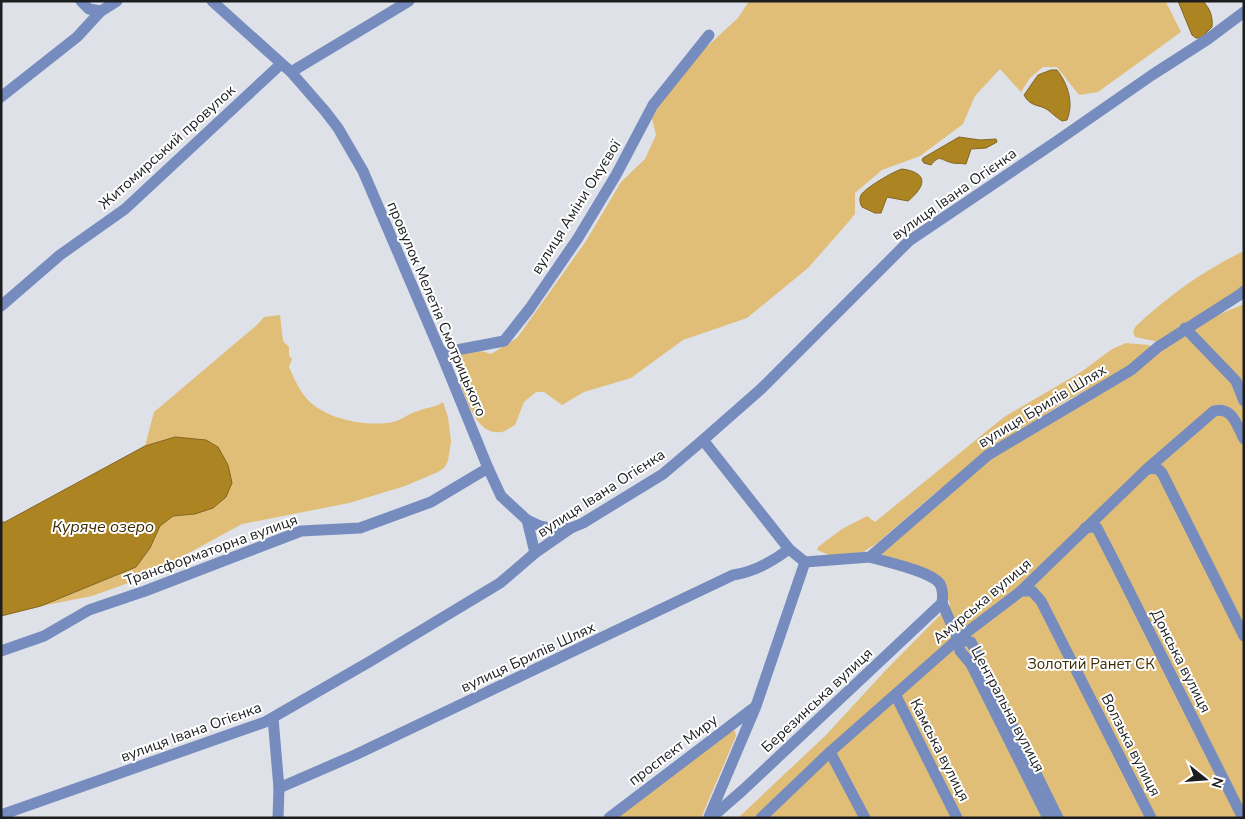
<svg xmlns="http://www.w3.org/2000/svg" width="1245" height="819" viewBox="0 0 1245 819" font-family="'Nunito Sans',sans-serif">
<rect width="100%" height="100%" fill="#dee1e8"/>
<!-- green -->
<g fill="#e1be77">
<path d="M749 1H1167L1166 2 1181 32 1098 92 1079 95 1057 67H1043L1030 78 1021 92 1000 69 975 96 963 124 920 156 882 170 855 193V214L845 226 808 268 747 318 683 340 631 378 584 392 562 405 544 392H536L524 402 515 425C511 427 506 431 501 432 473 437 463 387 455 368 457 343 475 349 491 354L517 338 586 241 621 182 645 159 656 135 652 118 671 86 701 52 738 18Z"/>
<path d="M1244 251V285L1236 293 1159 342 1135 337 1133 331 1136 326C1168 296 1204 270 1244 251Z"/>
<polygon points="1244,304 1244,818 738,818 826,735 885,671 950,605 942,579 884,558 882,553 991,457 1201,322"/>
<path d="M280 315 283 341 289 347V356L292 359 289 367C295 380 300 393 311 403 331 420 367 427 393 422 402 420 409 413 418 411 427 407 435 408 443 402L448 417 451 441 448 461 444 468 438 472 405 486 349 503 242 524 154 572 131 582 92 596 41 606 136 567 150 548 160 526 173 516 195 514 228 465 218 447 206 440 175 437 145 446 154 412 258 324 264 317Z"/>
<polygon points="1126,343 1149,345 1151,348 1132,366 1064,402 988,452 934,494 876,544 863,552 834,557 817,550 818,547 842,529 867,516 875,522 1004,417 1081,372 1112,349"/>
<polygon points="730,730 735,731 736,736 701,818 614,818"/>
</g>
<!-- water -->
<g fill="#ad8422" stroke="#826521">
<path d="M1178 1H1203C1210 9 1213 16 1212 27L1201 38H1196L1192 35Z"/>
<path d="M1051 70H1057C1068 84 1074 103 1067 120L1062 121C1057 118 1053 114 1048 110 1039 104 1030 107 1024 95L1038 75Z"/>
<path d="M959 137 980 140 996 139 997 142 986 148 971 149 966 164C960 163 954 164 949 162 940 159 939 155 931 165L924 163 922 160 923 158Z"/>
<path d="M902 169C930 173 925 187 908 201L887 197 881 213H875L862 207C860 203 859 200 861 195 865 188 894 171 902 169Z"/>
<polygon points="175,437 206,440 218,447 228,465 232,483 226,497 213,508 195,514 173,516 160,526 150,548 136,567 41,606 1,616 1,522 5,522 145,446"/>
</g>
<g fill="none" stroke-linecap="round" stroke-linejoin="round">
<!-- minor -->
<g stroke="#768cbf" stroke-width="11">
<polyline points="81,1 89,9 101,11"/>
<polyline points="212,1 291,72 325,111 338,128 363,171 441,353 488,468 501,496 527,520 540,526 554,529 571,528"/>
<polyline points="291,72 409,1"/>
<polyline points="1,97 77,37 101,11 117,1"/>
<polyline points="1,306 60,255 125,209 281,64"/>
<polyline points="1185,328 1236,381 1244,401"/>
<polyline points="441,353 504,341 530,308 578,238 616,175 653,105 709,35"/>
<polyline points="703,440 789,549 805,562"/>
<polyline points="1147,469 1157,468 1162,473 1244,636"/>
<polyline points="527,520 535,553"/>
<polyline points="1085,528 1092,527 1097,528 1114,561 1243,818"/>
<path d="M870 557C886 562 931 571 940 584 943 590 943 597 942 603"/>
<polyline points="805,562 870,557 988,455 1131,370 1158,347 1241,294 1244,291"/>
<polyline points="1021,591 1032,591 1041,601 1151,818"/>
<polyline points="958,639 971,642 1058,818"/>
<polyline points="1,651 44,636 89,610 145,591 301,531 360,528 431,502 488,468"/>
<polyline points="896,696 957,818"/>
<polyline points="273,718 279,788 278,818"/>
<polyline points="830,752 865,818"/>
<path d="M279 788 355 755 733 575C754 572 772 562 789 549"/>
<polyline points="1,815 265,722 369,662 500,583 535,553 571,528 583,523 663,474 703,440 761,389 909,241 1057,141 1152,75 1208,39 1244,12"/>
<polyline points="709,817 756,706 805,562"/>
<polyline points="609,818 755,707"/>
<polyline points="711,818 743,790 942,603 958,639 960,651 971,664 1048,818"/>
<path d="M761 818 830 752 958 639 1021 591 1147 469 1214 411C1232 406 1237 425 1244 439"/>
</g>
</g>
<g text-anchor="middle" stroke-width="4" stroke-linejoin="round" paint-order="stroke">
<!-- street labels -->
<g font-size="15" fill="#1c1d1f" stroke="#fff">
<text transform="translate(167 147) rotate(-42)" y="5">Житомирський провулок</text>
<text transform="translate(954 194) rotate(-35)" y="5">вулиця Івана Огієнка</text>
<text transform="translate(576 207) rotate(-58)" y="5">вулиця Аміни Окуєвої</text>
<text transform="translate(437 309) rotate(67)" y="5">провулок Мелетія Смотрицького</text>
<text transform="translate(1042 406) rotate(-31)" y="5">вулиця Брилів Шлях</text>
<text transform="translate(601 493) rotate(-33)" y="5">вулиця Івана Огієнка</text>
<text transform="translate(211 550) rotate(-20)" y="5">Трансформаторна вулиця</text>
<text transform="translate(982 601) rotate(-40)" y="5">Амурська вулиця</text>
<text transform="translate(528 657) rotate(-25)" y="5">вулиця Брилів Шлях</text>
<text transform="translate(1181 661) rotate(63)" y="5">Донська вулиця</text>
<text transform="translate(817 700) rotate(-43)" y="5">Березинська вулиця</text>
<text transform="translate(1008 709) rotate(62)" y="5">Центральна вулиця</text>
<text transform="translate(191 732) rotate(-20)" y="5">вулиця Івана Огієнка</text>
<text transform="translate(1131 745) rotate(63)" y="5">Волзька вулиця</text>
<text transform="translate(673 750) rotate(-37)" y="5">проспект Миру</text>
<text transform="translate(940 750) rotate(63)" y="5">Камська вулиця</text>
</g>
<!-- park labels -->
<g font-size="15" fill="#3d2c03" stroke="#fff">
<text x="1091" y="669">Золотий Ранет СК</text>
</g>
<!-- water labels -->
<g font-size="16" font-style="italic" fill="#3e2d04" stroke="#fff">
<text x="103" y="532">Куряче озеро</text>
</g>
</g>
<!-- border -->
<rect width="1245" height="819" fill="none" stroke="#1c1d1f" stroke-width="5"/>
<!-- north arrow -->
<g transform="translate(1205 779) rotate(107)" stroke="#ffffff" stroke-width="4" paint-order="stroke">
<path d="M0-4L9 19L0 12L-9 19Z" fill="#1c1d1f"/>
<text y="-8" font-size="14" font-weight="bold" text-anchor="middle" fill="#1c1d1f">N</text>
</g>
</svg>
